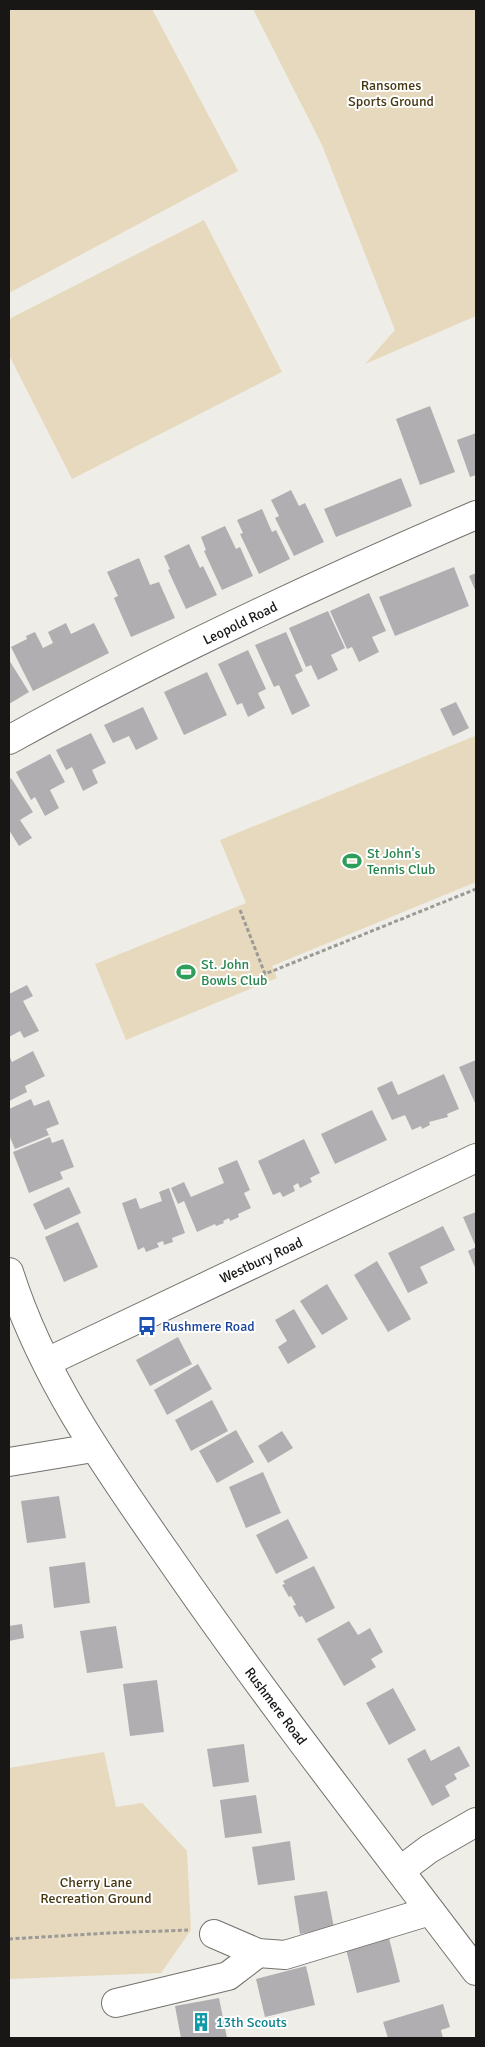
<svg xmlns="http://www.w3.org/2000/svg" width="485" height="2047" viewBox="0 0 485 2047" font-family="Signika,sans-serif">
<rect width="100%" height="100%" fill="#efede7"/>
<!-- green -->
<g fill="#e6d9bd">
<polygon points="9,9 152,9 238,171 9,293"/>
<polygon points="253,9 476,9 476,316 365,364 395,330 322,145"/>
<polygon points="204,220 282,372 72,479 9,355 9,319"/>
<polygon points="475,736 476,882 272,966 277,978 126,1040 95,964 246,903 220,840"/>
<polygon points="104,1752 116,1807 142,1803 187,1851 191,1930 161,1973 9,1979 9,1768"/>
</g>
<!-- building -->
<g fill="#b1aeb2">
<polygon points="430,406 455,472 420,485 396,419"/>
<polygon points="476,433 476,475 470,477 457,440"/>
<polygon points="401,478 412,506 336,537 324,509"/>
<polygon points="291,490 299,506 305,503 324,542 294,556 275,518 279,516 271,500"/>
<polygon points="262,509 272,532 276,530 290,559 259,574 240,534 243,533 237,520"/>
<polygon points="225,526 236,549 240,547 253,576 222,590 204,551 206,550 201,537"/>
<polygon points="189,544 200,568 203,566 217,595 186,609 168,570 170,569 164,556"/>
<polygon points="139,558 150,585 159,582 175,618 131,637 114,598 118,596 107,572"/>
<polygon points="454,567 469,606 395,636 379,597"/>
<polygon points="476,573 476,592 469,576"/>
<polygon points="369,593 386,631 372,637 379,652 359,662 352,647 347,649 330,611"/>
<polygon points="328,611 345,648 331,655 338,670 318,680 311,665 306,667 289,628"/>
<polygon points="66,623 71,634 94,623 109,653 33,691 11,647 27,639 26,636 35,632 43,648 53,643 48,632"/>
<polygon points="286,632 303,671 295,675 310,706 292,715 279,685 274,687 255,645"/>
<polygon points="248,650 266,689 258,693 265,708 248,717 242,703 237,705 218,664"/>
<polygon points="9,660 29,692 9,704"/>
<polygon points="207,672 227,715 184,735 164,692"/>
<polygon points="456,702 469,728 453,736 440,709"/>
<polygon points="143,707 158,739 136,750 129,736 113,743 104,725"/>
<polygon points="91,733 106,763 92,770 98,783 83,791 72,767 66,770 56,750"/>
<polygon points="50,754 65,782 50,790 59,808 45,816 35,797 31,800 16,772"/>
<polygon points="11,778 33,812 20,820 32,838 19,846 9,830 9,780"/>
<polygon points="27,985 33,996 23,1001 39,1031 24,1038 20,1031 9,1037 9,994"/>
<polygon points="33,1051 45,1076 25,1086 27,1092 9,1101 9,1055 12,1062"/>
<polygon points="476,1060 476,1103 475,1103 459,1067"/>
<polygon points="444,1074 459,1109 447,1114 448,1117 429,1122 430,1125 422,1129 421,1126 412,1130 405,1115 392,1120 377,1088 392,1081 398,1095"/>
<polygon points="31,1099 34,1106 49,1100 59,1124 46,1129 49,1135 15,1149 9,1135 9,1109"/>
<polygon points="372,1110 387,1140 335,1164 321,1134"/>
<polygon points="50,1137 52,1143 63,1139 74,1167 60,1172 63,1179 29,1193 13,1152"/>
<polygon points="304,1139 320,1173 310,1178 312,1182 300,1188 298,1183 293,1186 295,1191 283,1197 280,1192 273,1195 258,1161"/>
<polygon points="237,1160 250,1190 244,1193 251,1208 238,1214 239,1217 230,1221 229,1218 223,1221 224,1223 216,1226 215,1224 197,1232 184,1201 178,1204 171,1188 184,1182 191,1197 224,1183 218,1168"/>
<polygon points="69,1187 81,1213 45,1230 33,1204"/>
<polygon points="169,1188 185,1233 172,1238 173,1242 164,1245 163,1241 157,1243 159,1247 146,1252 144,1247 138,1250 122,1203 136,1198 140,1209 162,1201 159,1192"/>
<polygon points="476,1212 476,1270 468,1251 476,1247 463,1217"/>
<polygon points="78,1222 98,1267 64,1282 45,1237"/>
<polygon points="443,1226 455,1250 420,1267 428,1283 408,1293 388,1253"/>
<polygon points="377,1261 411,1319 388,1332 354,1275"/>
<polygon points="327,1284 348,1319 322,1335 300,1301"/>
<polygon points="294,1309 316,1347 288,1364 278,1347 287,1341 275,1320"/>
<polygon points="178,1337 192,1364 150,1386 136,1360"/>
<polygon points="198,1364 212,1389 167,1415 154,1390"/>
<polygon points="212,1400 228,1431 191,1451 175,1420"/>
<polygon points="236,1430 254,1462 217,1483 199,1451"/>
<polygon points="282,1431 293,1448 268,1463 258,1446"/>
<polygon points="263,1472 281,1513 246,1528 229,1487"/>
<polygon points="59,1496 66,1538 27,1543 21,1501"/>
<polygon points="288,1519 308,1558 276,1574 256,1535"/>
<polygon points="85,1562 90,1603 54,1608 49,1567"/>
<polygon points="314,1566 335,1608 306,1623 302,1616 299,1617 293,1606 296,1605 291,1596 289,1597 282,1585 285,1584 283,1581"/>
<polygon points="349,1621 358,1635 370,1628 383,1652 371,1659 376,1667 344,1686 317,1639"/>
<polygon points="22,1624 24,1638 9,1641 9,1626"/>
<polygon points="116,1626 123,1668 87,1673 80,1631"/>
<polygon points="157,1680 164,1732 130,1736 123,1684"/>
<polygon points="393,1688 416,1730 389,1745 366,1703"/>
<polygon points="244,1744 249,1782 213,1787 207,1749"/>
<polygon points="459,1746 470,1766 454,1774 457,1779 445,1786 450,1796 432,1806 407,1759 425,1749 431,1761"/>
<polygon points="256,1795 262,1833 225,1838 220,1800"/>
<polygon points="290,1841 295,1880 258,1885 252,1847"/>
<polygon points="327,1891 334,1928 300,1934 294,1896"/>
<polygon points="389,1938 400,1982 357,1993 346,1949"/>
<polygon points="306,1966 315,2005 265,2017 256,1979"/>
<polygon points="219,1998 227,2038 181,2038 175,2006"/>
<polygon points="443,2004 450,2027 441,2030 443,2038 388,2038 383,2022"/>
</g>
<g fill="none" stroke-linecap="round" stroke-linejoin="round">
<!-- minor casing -->
<g stroke="#74726d" stroke-width="30">
<g id="minor">
<path d="M9 740C160 656 318 583 476 515"/>
<path d="M9 1272C43 1380 109 1471 173 1563 269 1702 374 1836 476 1971"/>
<polyline points="47,1362 476,1158"/>
<polyline points="9,1462 93,1448"/>
<polyline points="401,1870 429,1849 476,1822"/>
<polyline points="214,1934 258,1953 285,1955 430,1911"/>
<polyline points="116,2003 228,1976 258,1953"/>
</g>
</g>
<!-- path -->
<g stroke="#9c9a96" stroke-width="3" stroke-dasharray="4 2.5" stroke-linecap="butt">
<polyline points="240,910 265,974 476,889"/>
<polyline points="9,1939 109,1933 188,1930"/>
</g>
<!-- minor -->
<use href="#minor" stroke="#fff" stroke-width="28"/>
</g>
<!-- icons -->
<defs>
<g id="stadium-bare" transform="scale(1.5)"><path d="M0-5a6.5 5 0 1 0 0 10a6.5 5 0 1 0 0-10ZM-3.5-1.8h7v3.6h-7Z" fill="#2e9e5b" stroke="#fff" stroke-width="2.5" paint-order="stroke"/></g>
<g id="bus-bare" transform="scale(1.5)"><path d="M-5-6H5V4H4V6H2V4H-2V6H-4V4H-5ZM-3.5-4V0h7V-4ZM-3.5 1.2v1.5H-2V1.2ZM2 1.2v1.5H3.5V1.2Z" fill="#1a4fb4" stroke="#fff" stroke-width="2.5" paint-order="stroke"/></g>
<g id="building-bare" transform="scale(1.5)"><path d="M-4-6H4V6H1V3H-1V6H-4ZM-2.5-4.3h1.7v1.8h-1.7ZM.8-4.3h1.7v1.8H.8ZM-2.5-1h1.7V.8h-1.7ZM.8-1h1.7V.8H.8Z" fill="#0f9aa8" stroke="#fff" stroke-width="2.5" paint-order="stroke"/></g>
</defs>
<g fill-rule="evenodd">
<use href="#stadium-bare" x="352" y="861"/>
<use href="#stadium-bare" x="186" y="972"/>
<use href="#bus-bare" x="147" y="1326"/>
<use href="#building-bare" x="201" y="2022"/>
</g>
<g text-anchor="middle" stroke-width="4" stroke-linejoin="round" paint-order="stroke">
<!-- park labels -->
<g font-size="14" fill="#473813" stroke="#fff">
<text x="391" y="90">Ransomes<tspan x="391" dy="16">Sports Ground</tspan></text>
<text x="96" y="1887">Cherry Lane<tspan x="96" dy="16">Recreation Ground</tspan></text>
</g>
<!-- street labels -->
<g font-size="14" fill="#181715" stroke="#fff">
<text transform="translate(240 623) rotate(-26)" y="5">Leopold Road</text>
<text transform="translate(261 1260) rotate(-25)" y="5">Westbury Road</text>
<text transform="translate(276 1706) rotate(53)" y="5">Rushmere Road</text>
</g>
<!-- leisure labels -->
<g font-size="14" fill="#27864d" stroke="#fff" text-anchor="start">
<text x="367" y="858">St John's<tspan x="367" dy="16">Tennis Club</tspan></text>
<text x="201" y="969">St. John<tspan x="201" dy="16">Bowls Club</tspan></text>
</g>
<!-- transit labels -->
<g font-size="14" fill="#164399" stroke="#fff" text-anchor="start">
<text x="162" y="1331">Rushmere Road</text>
</g>
<!-- culture labels -->
<g font-size="14" fill="#0d838f" stroke="#fff" text-anchor="start">
<text x="216" y="2027">13th Scouts</text>
</g>
</g>
<!-- border -->
<rect width="485" height="2047" fill="none" stroke="#181715" stroke-width="20"/>
</svg>
